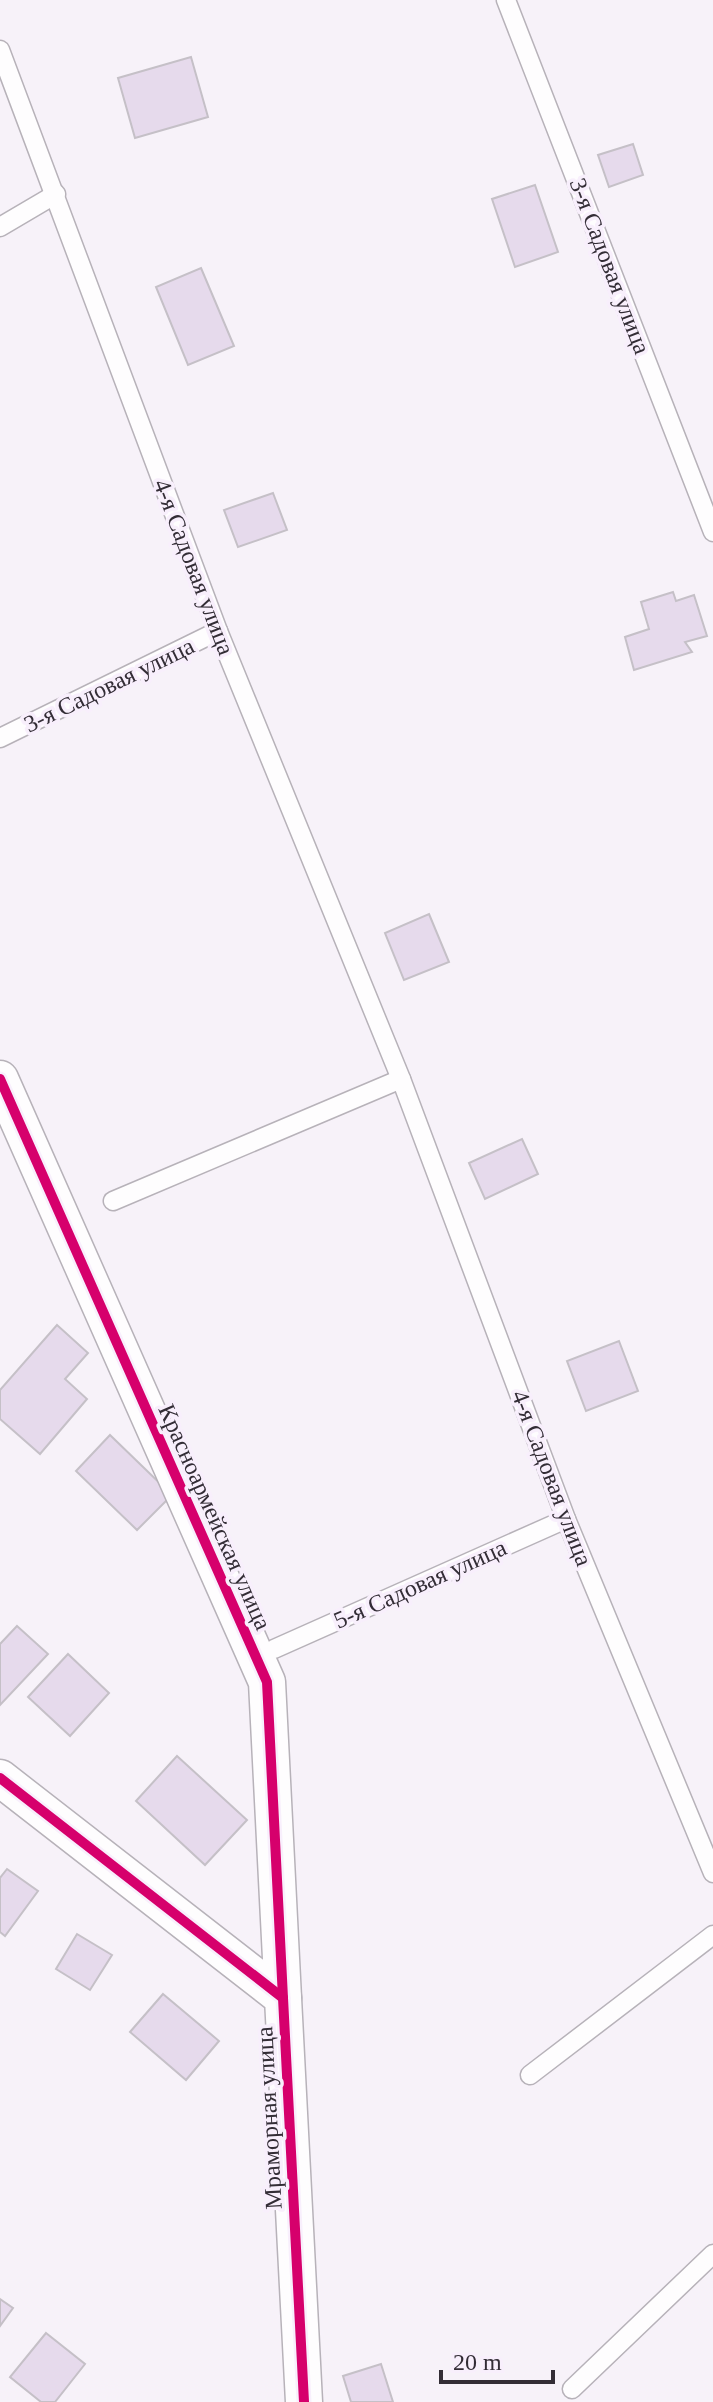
<svg xmlns="http://www.w3.org/2000/svg" width="713" height="2402" viewBox="0 0 713 2402" font-family="'Times New Roman',serif">
<rect width="100%" height="100%" fill="#f7f2f9"/>
<!-- building -->
<g fill="#e6daec" stroke="#c5c0c7" stroke-width="2">
<polygon points="191,57 208,117 135,138 118,78"/>
<polygon points="633,144 643,175 609,187 598,155"/>
<polygon points="535,185 558,252 515,267 492,199"/>
<polygon points="201,268 234,346 188,365 156,287"/>
<polygon points="273,493 287,530 238,547 224,510"/>
<polygon points="673,592 676,601 694,595 707,636 685,642 692,652 634,670 625,637 649,629 641,602"/>
<polygon points="429,914 449,962 404,980 385,933"/>
<polygon points="522,1139 538,1174 485,1199 469,1163"/>
<polygon points="57,1325 88,1353 65,1379 87,1399 40,1454 0,1419 0,1390"/>
<polygon points="619,1341 638,1391 586,1411 567,1361"/>
<polygon points="110,1435 172,1495 137,1530 76,1471"/>
<polygon points="17,1626 48,1654 0,1705 0,1644"/>
<polygon points="68,1654 109,1693 70,1736 28,1697"/>
<polygon points="177,1756 247,1820 205,1865 136,1801"/>
<polygon points="7,1869 38,1891 5,1936 0,1932 0,1878"/>
<polygon points="77,1934 112,1955 90,1990 56,1969"/>
<polygon points="163,1994 219,2041 186,2080 130,2032"/>
<polygon points="0,2299 13,2308 0,2326"/>
<polygon points="46,2333 85,2364 55,2402 41,2402 10,2377"/>
<polygon points="381,2364 393,2402 351,2402 343,2376"/>
</g>
<g fill="none" stroke-linecap="round" stroke-linejoin="round">
<!-- service casing -->
<g stroke="#b7b2b9" stroke-width="21">
<g id="service">
<polyline points="506,0 713,532"/>
<polyline points="0,50 218,631 401,1079 566,1519 713,1873"/>
<polyline points="0,227 56,194"/>
<polyline points="0,738 218,631"/>
<polyline points="113,1201 401,1079"/>
<polyline points="274,1649 566,1519"/>
<polyline points="530,2075 713,1935"/>
<polyline points="572,2389 713,2254"/>
</g>
</g>
<!-- minor casing -->
<g stroke="#b7b2b9" stroke-width="39">
<g id="minor">
<polyline points="0,1079 267,1682 283,1998"/>
<polyline points="0,1778 283,1998 304,2402"/>
</g>
</g>
<!-- service -->
<use href="#service" stroke="#fefdfe" stroke-width="18"/>
<!-- minor -->
<use href="#minor" stroke="#fefdfe" stroke-width="36"/>
<!-- cycleway casing -->
<g stroke="#f8effc" stroke-width="15">
<g id="cycleway">
<polyline points="0,1079 267,1682 283,1998"/>
<polyline points="0,1778 283,1998 304,2402"/>
</g>
</g>
<!-- cycleway -->
<use href="#cycleway" stroke="#d6006c" stroke-width="10"/>
</g>
<g text-anchor="middle" stroke-width="7" stroke-linejoin="round" paint-order="stroke">
<!-- street labels -->
<g font-size="24" fill="#332d36" stroke="#f8effc">
<text transform="translate(610 266) rotate(69)" y="8">3-я Садовая улица</text>
<text transform="translate(194 567) rotate(69)" y="8">4-я Садовая улица</text>
<text transform="translate(109 685) rotate(-26)" y="8">3-я Садовая улица</text>
<text transform="translate(552 1478) rotate(69)" y="8">4-я Садовая улица</text>
<text transform="translate(215 1517) rotate(66)" y="8">Красноармейская улица</text>
<text transform="translate(420 1584) rotate(-24)" y="8">5-я Садовая улица</text>
<text transform="translate(269 2118) rotate(-93)" y="8">Мраморная улица</text>
</g>
</g>
<!-- scale -->
<path d="M441 2370v12h112v-12" fill="none" stroke="#332d36" stroke-width="4"/>
<text x="453" y="2370" font-size="24" fill="#332d36" stroke="#f8effc" stroke-width="6" paint-order="stroke">20 m</text>
</svg>
